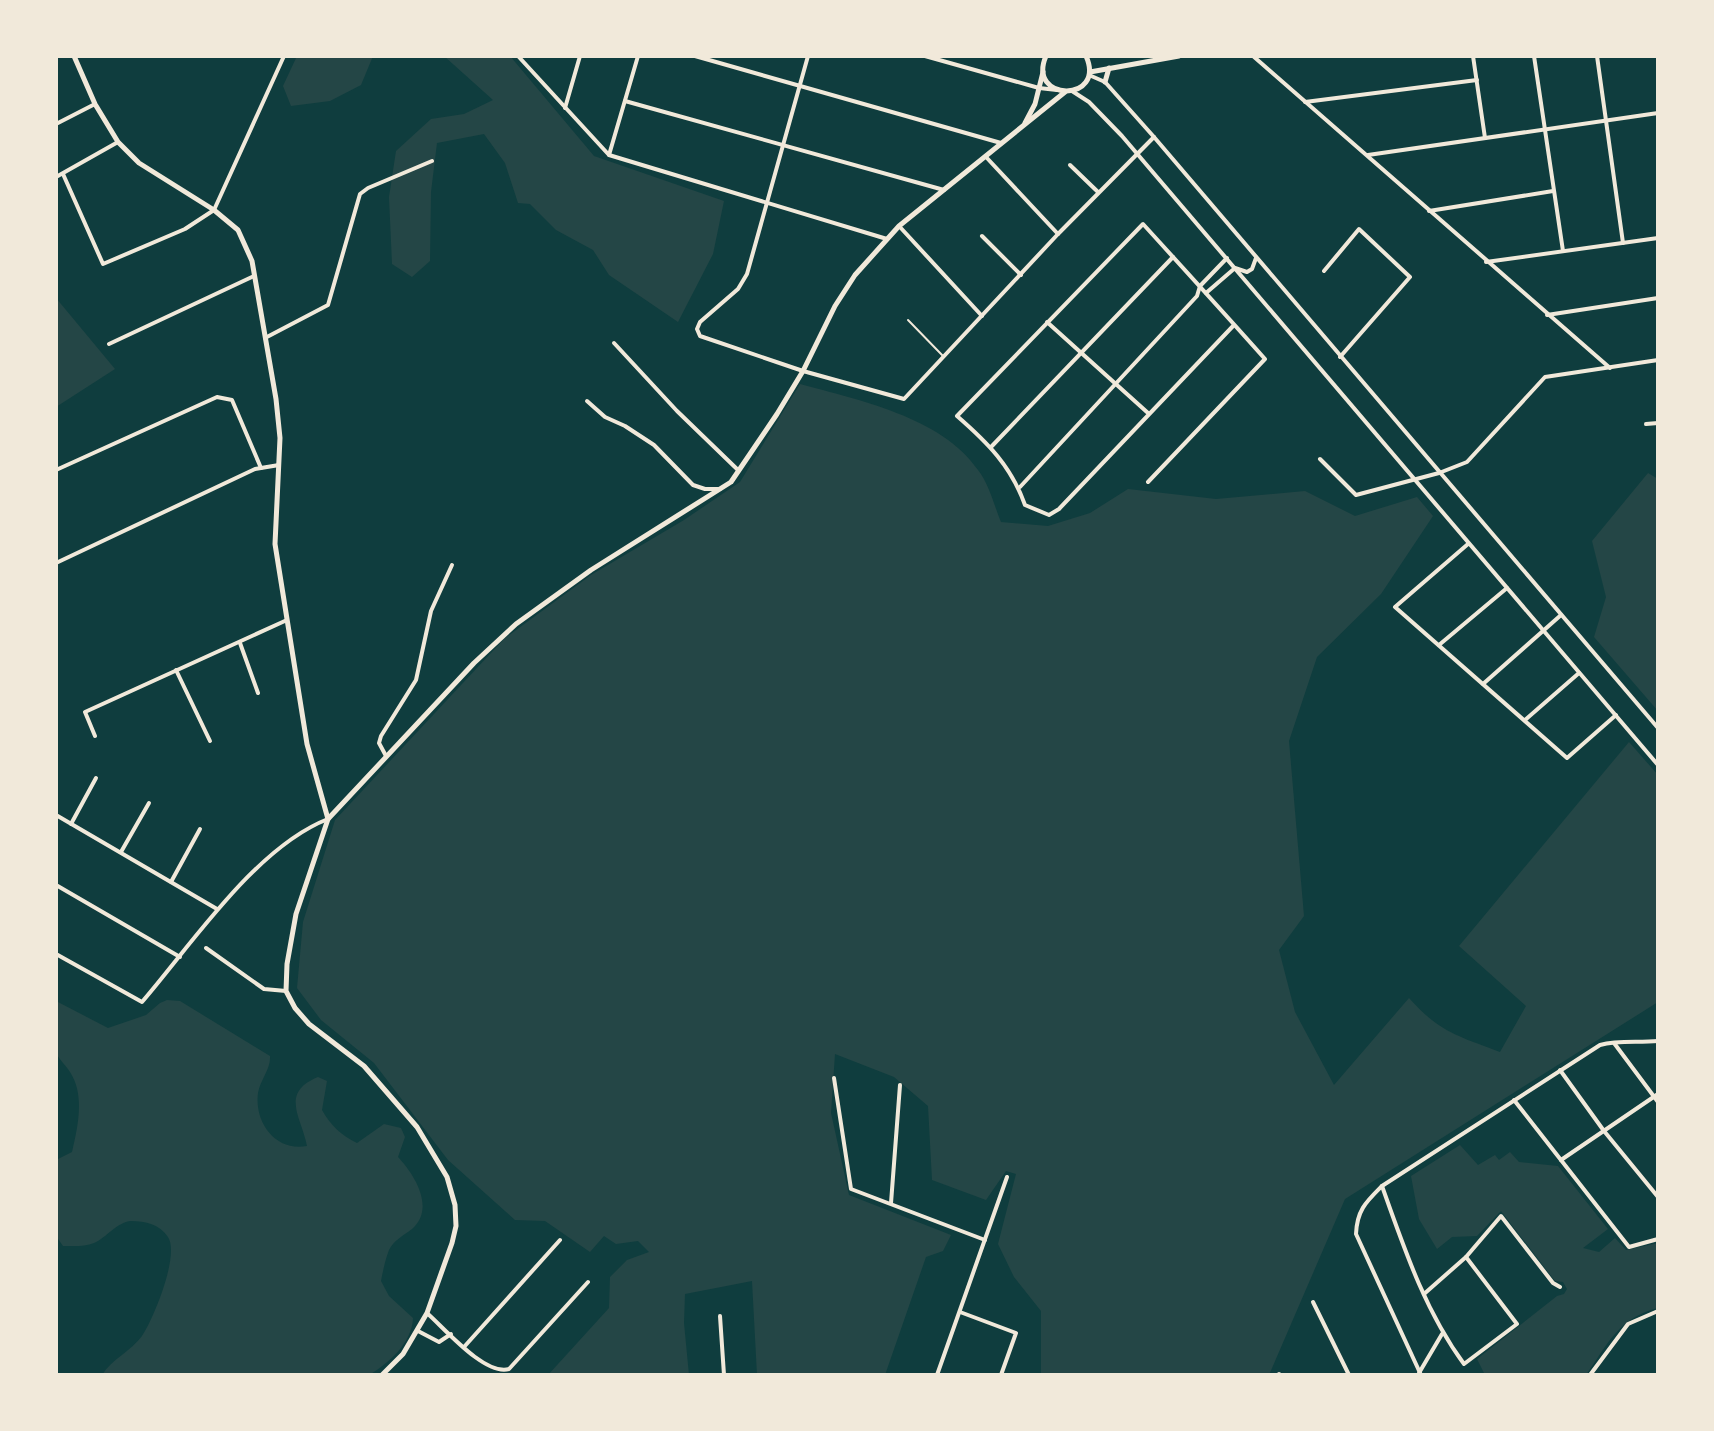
<svg xmlns="http://www.w3.org/2000/svg" width="1714" height="1431" viewBox="0 0 1714 1431" font-family="Manrope,sans-serif">
<rect width="100%" height="100%" fill="#0f3d3e"/>
<!-- green -->
<g fill="#244646">
<polygon points="297,56 373,56 361,85 330,101 291,106 283,86"/>
<polygon points="444,56 510,56 594,156 724,201 713,254 678,322 609,275 593,250 556,230 530,204 518,203 505,163 484,134 437,143 431,192 430,261 412,277 392,264 389,197 396,151 431,119 464,114 493,100"/>
<polygon points="56,298 115,369 56,407"/>
<path d="M800 384C858 400 942 417 978 470 989 484 994 505 1001 522L1048 526 1090 513 1128 489 1216 499 1305 491 1355 516 1417 497 1433 516 1381 594 1317 657 1289 741 1304 916 1279 950 1295 1012 1334 1085 1409 998C1439 1032 1458 1036 1500 1052L1526 1006 1459 946 1629 742 1658 775V1002L1345 1199 1269 1375H1041V1311L1014 1277 998 1244 1016 1174 1006 1171 986 1200 932 1180 928 1106 894 1077 835 1054 831 1113 849 1195 951 1235 943 1251 926 1257 885 1375H757L752 1281 685 1294 684 1323 689 1375H548L609 1308 610 1277 627 1260 649 1252 638 1241 616 1244 604 1236 590 1252 545 1221 515 1220 448 1160 374 1063 321 1020 297 988 303 922 335 820 504 639 591 575 684 520 740 482Z"/>
<polygon points="1648,473 1658,479 1658,711 1594,637 1606,597 1592,541"/>
<path d="M167 1000 180 1001 270 1056C271 1069 260 1080 258 1093 254 1123 276 1152 307 1146 302 1118 279 1093 318 1077L327 1081 322 1110C331 1126 341 1135 357 1143L384 1124 401 1128 405 1137 398 1157C414 1174 436 1208 412 1229 403 1236 394 1240 389 1250 385 1260 383 1271 381 1281L389 1296 413 1318C412 1343 389 1363 369 1375H102C112 1359 131 1351 142 1336 153 1320 180 1255 168 1237 159 1224 146 1221 131 1221 117 1222 106 1238 94 1243 85 1247 73 1246 63 1246L56 1236V1160L72 1152C78 1126 85 1095 70 1072 66 1065 58 1059 56 1052 53 1036 56 1016 56 1001L108 1028 146 1015 160 1003Z"/>
<path d="M1460 1145 1478 1165 1495 1155 1499 1160 1510 1152 1519 1162 1558 1166 1608 1229 1583 1248 1599 1252 1615 1238 1626 1250 1658 1243V1308C1618 1318 1608 1344 1586 1375H1485L1477 1359 1557 1296 1564 1294 1567 1289 1563 1282 1555 1281 1501 1211 1477 1236 1452 1237 1437 1249 1419 1219 1411 1176Z"/>
</g>
<g fill="none" stroke-linecap="round" stroke-linejoin="round">
<!-- service -->
<polyline stroke="#f1e9da" stroke-width="2" points="908,320 943,356"/>
<!-- minor -->
<g stroke="#f1e9da" stroke-width="4">
<polyline points="518,56 609,155 887,239"/>
<polyline points="695,56 1001,143"/>
<polyline points="925,56 1039,88 1057,90"/>
<polyline points="1253,56 1610,368"/>
<polyline points="1473,56 1485,138"/>
<polyline points="1534,56 1563,251"/>
<polyline points="1597,56 1623,243"/>
<polyline points="625,101 944,190"/>
<polyline points="1305,102 1477,80"/>
<polyline points="565,108 580,56"/>
<polyline points="56,124 95,104"/>
<polyline points="609,155 638,56"/>
<polyline points="1368,155 1658,113"/>
<polyline points="986,157 1058,234"/>
<polyline points="1070,165 1098,192"/>
<polyline points="63,174 103,264 185,229 214,210 284,56"/>
<polyline points="56,177 118,142"/>
<polyline points="1429,211 1553,191"/>
<polyline points="899,226 982,316"/>
<polyline points="982,236 1021,275"/>
<polyline points="1486,262 1658,238"/>
<polyline points="1324,271 1359,229 1410,277 1340,357"/>
<polyline points="1206,293 1235,268 1247,272 1252,269 1256,258"/>
<polyline points="1547,315 1658,298"/>
<polyline points="1047,322 1148,413"/>
<polyline points="265,338 328,305 360,194 368,188 432,161"/>
<polyline points="614,343 677,411 738,470"/>
<polyline points="109,344 254,276"/>
<polyline points="803,371 904,399 1058,234 1154,137"/>
<polyline points="587,401 605,417 625,426 654,445 693,485 705,489 720,489"/>
<polyline points="1646,424 1658,423"/>
<polyline points="992,446 1173,257"/>
<polyline points="1320,459 1356,495 1439,473 1467,462 1545,377 1658,360"/>
<polyline points="56,470 217,397 232,400 261,468"/>
<path d="M1148 482 1265 359C1225 314 1184 269 1143 224L957 416C988 443 1011 466 1025 505L1049 515 1059 509 1234 325"/>
<polyline points="1020,487 1197,296 1200,286 1227,258"/>
<polyline points="1468,544 1395,607 1567,758 1616,715"/>
<polyline points="56,563 255,469 279,465"/>
<polyline points="240,643 258,693"/>
<polyline points="1439,645 1507,588"/>
<polyline points="176,670 210,741"/>
<polyline points="1483,684 1561,615"/>
<polyline points="1525,720 1579,673"/>
<polyline points="95,736 85,712 287,620"/>
<polyline points="386,756 379,743 381,736 416,680 431,611 452,565"/>
<polyline points="56,815 217,909"/>
<polyline points="71,824 96,778"/>
<polyline points="121,852 149,803"/>
<polyline points="171,882 200,829"/>
<polyline points="56,885 180,957"/>
<polyline points="206,948 264,989 286,991"/>
<path d="M56 954 142 1002C192 944 256 847 328 819"/>
<polyline points="1614,1043 1658,1102"/>
<polyline points="1560,1070 1604,1131 1658,1197"/>
<polyline points="834,1078 851,1189 985,1240"/>
<polyline points="1514,1100 1629,1247 1658,1239"/>
<polyline points="1561,1160 1658,1094"/>
<path d="M1382 1186C1404 1248 1425 1311 1464 1364L1517 1324 1466 1257"/>
<polyline points="891,1203 900,1085"/>
<polyline points="1424,1294 1466,1257 1501,1216 1553,1283 1560,1287"/>
<polyline points="1313,1302 1349,1375"/>
<polyline points="960,1312 1016,1333 1001,1375"/>
<path d="M427 1313C445 1329 485 1376 509 1369L588 1282"/>
<polyline points="720,1316 724,1375"/>
<polyline points="418,1331 439,1342 451,1334"/>
<polyline points="464,1347 560,1240"/>
<polyline points="1419,1373 1442,1334"/>
<polyline points="1279,1374 1280,1375"/>
<polyline points="937,1375 1007,1177"/>
<path d="M1421 1375 1356 1234C1357 1210 1366 1202 1382 1186L1600 1045C1619 1040 1638 1043 1658 1041"/>
<polyline points="1590,1375 1628,1324 1658,1311"/>
</g>
<!-- tertiary -->
<g stroke="#f1e9da" stroke-width="4">
<polyline points="1089,75 1105,82 1154,137 1658,728"/>
<polyline points="1072,91 1089,102 1122,136 1658,765"/>
<polyline points="803,371 700,336 697,329 700,322 738,289 747,274 808,56"/>
</g>
<!-- secondary -->
<g stroke="#f1e9da" stroke-width="5">
<polyline points="74,56 95,104 118,142 139,163 214,210 238,230 252,261 276,399 280,438 275,544 307,744 328,819"/>
<path d="M1046 56C1026 102 1107 103 1086 56"/>
<polyline points="1090,72 1179,56"/>
<polyline points="1105,82 1109,68"/>
<polyline points="1025,123 1035,104 1043,72"/>
<polyline points="382,1375 403,1354 427,1313 452,1243 456,1226 455,1205 447,1177 417,1127 364,1066 309,1024 295,1008 286,991 287,964 296,914 328,819 474,663 516,624 591,570 731,482 777,414 803,371 835,306 855,275 899,226 1065,92"/>
</g>
</g>
<!-- border -->
<rect width="1714" height="1431" fill="none" stroke="#f1e9da" stroke-width="116"/>
</svg>
